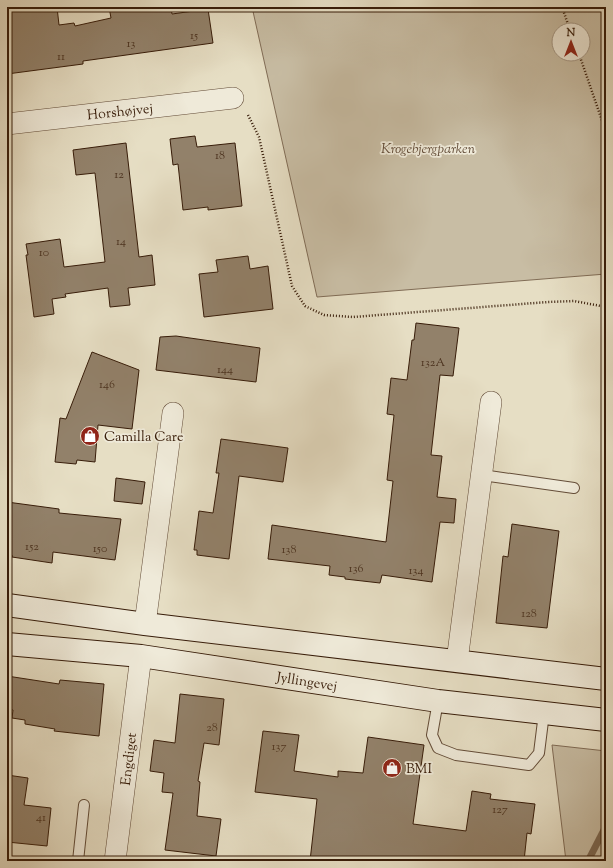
<svg xmlns="http://www.w3.org/2000/svg" width="613" height="868" viewBox="0 0 613 868" font-family="'Sorts Mill Goudy',serif">
<rect width="100%" height="100%" fill="#e6dec4"/>
<filter id="stains"><feTurbulence type="fractalNoise" baseFrequency=".005" numOctaves="4"/><feColorMatrix values="0 0 0 0 .2 0 0 0 0 .09 0 0 0 0 .02 0 0 0 .5 -.17"/></filter>
<radialGradient id="worn" r=".72"><stop offset=".6" stop-color="#630" stop-opacity="0"/><stop offset="1" stop-color="#630" stop-opacity=".3"/></radialGradient>
<!-- green -->
<g fill="#c8bda4" stroke="#806c56" fill-rule="evenodd">
<path d="M252 7H606V274L317 297ZM559 30H583V54H559Z"/>
<polygon points="552,745 606,751 606,861 566,861"/>
</g>
<g fill="none" stroke-linecap="round" stroke-linejoin="round">
<!-- stream -->
<polyline stroke="#7c6953" stroke-width="7" points="588,861 606,826"/>
</g>
<!-- building -->
<g fill="#92816a" stroke="#371c09">
<polygon points="7,7 57,7 59,25 74,23 75,26 111,18 109,7 171,7 172,14 208,9 213,43 83,61 83,64 7,74"/>
<polygon points="195,136 197,147 235,143 242,206 208,210 208,207 183,210 178,164 173,165 170,139"/>
<polygon points="126,143 139,257 152,255 155,285 128,288 130,305 110,307 108,288 65,294 66,297 52,299 54,314 34,317 26,255 28,255 26,244 60,239 64,267 105,262 95,173 76,175 73,150"/>
<polygon points="248,256 250,269 268,266 273,309 204,317 199,274 218,272 216,260"/>
<polygon points="416,323 459,328 453,376 440,375 431,455 442,456 437,497 456,499 454,523 440,522 432,582 382,575 380,583 345,579 345,577 329,575 330,566 268,559 272,525 386,542 393,481 387,480 394,415 387,414 391,378 407,380 412,340 414,340"/>
<polygon points="176,336 260,348 256,382 156,370 160,337"/>
<polygon points="92,352 139,370 132,429 98,425 95,462 77,460 76,464 55,462 60,418 66,419"/>
<polygon points="221,439 288,448 283,482 239,476 229,559 197,555 197,550 194,550 199,511 213,513 219,473 216,473"/>
<polygon points="116,478 145,482 142,504 114,501"/>
<polygon points="7,502 59,509 59,513 121,519 115,560 53,552 52,563 12,557 12,555 7,554"/>
<polygon points="512,524 559,531 547,628 496,623 503,556 508,557"/>
<polygon points="7,676 59,684 60,680 104,684 99,736 54,731 55,729 25,724 25,720 12,718 13,710 7,709"/>
<polygon points="180,694 224,699 219,745 204,743 198,781 200,782 197,816 221,819 216,856 165,850 173,793 162,792 164,773 150,771 154,740 175,743"/>
<polygon points="263,731 299,735 294,771 338,777 338,771 363,773 368,737 424,745 413,824 466,831 472,791 491,794 490,799 535,804 531,834 527,833 524,861 310,861 317,799 255,792"/>
<polygon points="7,775 28,778 24,805 51,808 47,846 7,842"/>
</g>
<g fill="none" stroke-linecap="round" stroke-linejoin="round">
<!-- lane casing -->
<g stroke="#634c38" stroke-width="12">
<g id="lane">
<polyline points="482,475 574,488"/>
<polyline points="438,701 432,735 438,748 456,755 529,765 539,753 544,713"/>
<polyline points="78,861 84,805"/>
</g>
</g>
<!-- street casing -->
<g stroke="#634c38" stroke-width="22">
<g id="street">
<polyline points="7,124 233,98"/>
<polyline points="145,624 173,413"/>
<polyline points="457,661 491,402"/>
<polyline points="115,861 141,656"/>
</g>
</g>
<!-- secondary casing -->
<g stroke="#371c09" stroke-width="24">
<g id="secondary">
<polyline points="7,605 145,624 606,679"/>
<polyline points="7,644 141,656 438,701 606,720"/>
</g>
</g>
<!-- path -->
<g stroke="#371c09" stroke-width="2.5" stroke-dasharray="1 2" stroke-linecap="butt">
<polyline points="562,7 570,30"/>
<polyline points="579,54 606,132"/>
<polyline points="248,115 259,137 292,286 305,306 324,315 353,317 548,302 574,301 606,307"/>
</g>
<!-- lane -->
<use href="#lane" stroke="#efead9" stroke-width="10"/>
<!-- street -->
<use href="#street" stroke="#efead9" stroke-width="21"/>
<!-- secondary -->
<use href="#secondary" stroke="#efead9" stroke-width="22"/>
</g>
<!-- icons -->
<defs>
<g id="shop-disc" transform="scale(1)"><circle r="9.5" fill="#8f2418" stroke="#efead9"/><path d="M-5-2.5h2.3a2.7 3.5 0 0 1 5.4 0H5L5.5 6h-11ZM-1.5-2.5h3a1.5 2.3 0 0 0-3 0Z" fill="#fff"/></g>
</defs>
<g fill-rule="evenodd">
<use href="#shop-disc" x="90" y="436"/>
<use href="#shop-disc" x="392" y="768"/>
</g>
<g text-anchor="middle" stroke-width="3.5" stroke-linejoin="round" paint-order="stroke">
<!-- number labels -->
<g font-size="12" fill="#4e3521">
<text x="194" y="39">15</text>
<text x="131" y="47">13</text>
<text x="61" y="60">11</text>
<text x="220" y="159">18</text>
<text x="119" y="178">12</text>
<text x="121" y="245">14</text>
<text x="44" y="256">10</text>
<text x="433" y="366">132A</text>
<text x="225" y="373">144</text>
<text x="107" y="388">146</text>
<text x="32" y="550">152</text>
<text x="100" y="552">150</text>
<text x="289" y="553">138</text>
<text x="356" y="572">136</text>
<text x="416" y="574">134</text>
<text x="529" y="617">128</text>
<text x="212" y="731">28</text>
<text x="279" y="750">137</text>
<text x="500" y="813">127</text>
<text x="41" y="821">41</text>
</g>
<!-- street labels -->
<g font-size="14" fill="#371c09" stroke="#efead9">
<text transform="translate(120 111) rotate(-6)" y="5">Horshøjvej</text>
<text transform="translate(307 681) rotate(9)" y="5">Jyllingevej</text>
<text transform="translate(128 759) rotate(-83)" y="5">Engdiget</text>
</g>
<!-- park labels -->
<g font-size="14" font-style="italic" fill="#624c38" stroke="#efead9">
<text x="428" y="153">Krogebjergparken</text>
</g>
<!-- poi labels -->
<g font-size="14" fill="#371c09" stroke="#efead9" text-anchor="start">
<text x="104" y="441">Camilla Care</text>
<text x="406" y="773">BMI</text>
</g>
</g>
<!-- margin -->
<rect width="613" height="868" fill="none" stroke="#e6dec4" stroke-width="24"/>
<rect x="8" y="8" width="597" height="852" fill="none" stroke="#371c09" stroke-width="2"/>
<rect x="12" y="12" width="589" height="844" fill="none" stroke="#371c09"/>
<!-- north arrow -->
<g transform="translate(571 42)"><circle r="19" fill="#efead9" stroke="#a59886"/>
<path d="M0-3L7 15L0 10L-7 15Z" fill="#8f2418"/>
<text y="-6" font-size="11" font-weight="bold" text-anchor="middle" fill="#371c09">N</text>
</g>
<rect width="100%" height="100%" filter="url(#stains)"/>
<rect width="100%" height="100%" fill="url(#worn)"/>
</svg>
